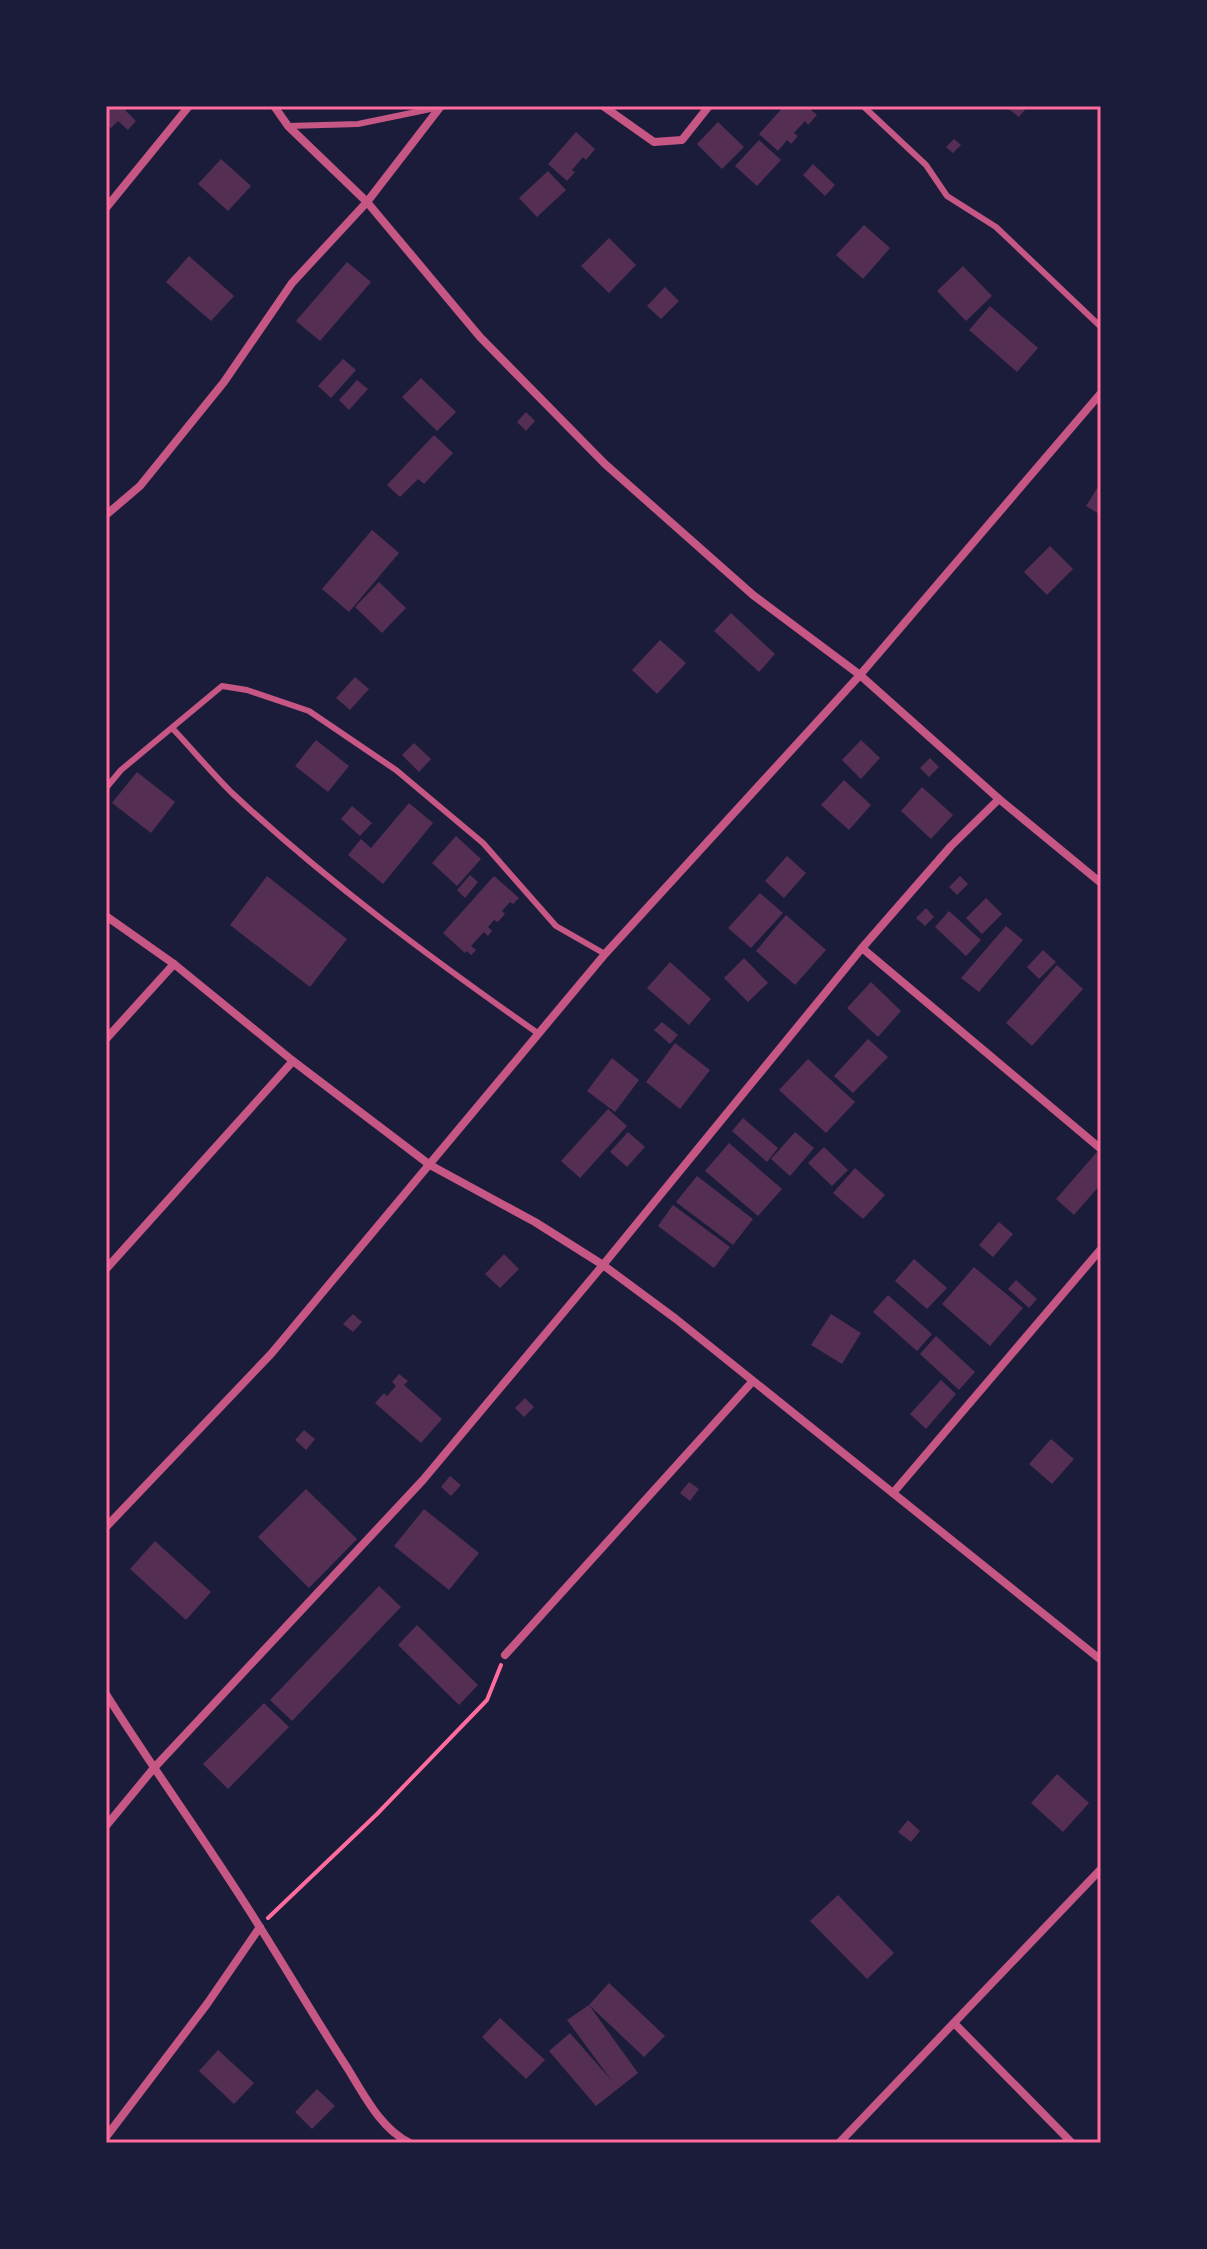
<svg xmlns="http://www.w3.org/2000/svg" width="1207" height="2249" viewBox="0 0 1207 2249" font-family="'Golos Text',sans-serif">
<rect width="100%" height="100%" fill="#1b1b3a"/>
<!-- building -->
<g fill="#542f53">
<polygon points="106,106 129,106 125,110 136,121 128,130 118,121 111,128 106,123"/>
<polygon points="784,106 807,106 817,115 808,125 805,121 794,133 798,136 791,144 787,140 778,151 759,134"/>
<polygon points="1005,106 1028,106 1019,117"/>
<polygon points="718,122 744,147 722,169 697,144"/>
<polygon points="576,132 595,149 586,160 583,157 572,170 575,172 567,181 548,164"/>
<polygon points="954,139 961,145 953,153 946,147"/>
<polygon points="759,140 781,160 757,186 735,166"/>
<polygon points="221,159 251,186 228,211 198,184"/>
<polygon points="813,164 835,185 825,196 803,175"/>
<polygon points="548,171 566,190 537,217 519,198"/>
<polygon points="864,225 890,248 863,279 836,255"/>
<polygon points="609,238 636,265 609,293 581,266"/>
<polygon points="189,256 234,296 211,321 166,282"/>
<polygon points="347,262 371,282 320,341 296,321"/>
<polygon points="963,266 992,296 966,321 937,291"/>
<polygon points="665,287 679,301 661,319 647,306"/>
<polygon points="990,306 1038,348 1017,372 969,330"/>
<polygon points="343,359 356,370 331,398 318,386"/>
<polygon points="421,378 456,412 437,431 402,397"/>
<polygon points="357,380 368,389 349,410 339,400"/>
<polygon points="526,412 535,421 526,431 517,422"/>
<polygon points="434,435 453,453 424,484 418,479 400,497 387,485"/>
<polygon points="1101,482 1101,515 1086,506"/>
<polygon points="372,530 399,553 349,612 322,589"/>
<polygon points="1050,546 1073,569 1047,595 1024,572"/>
<polygon points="379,582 406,608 382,633 355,607"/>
<polygon points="731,613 775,654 759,672 714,631"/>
<polygon points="660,640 686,663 657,694 632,670"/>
<polygon points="355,677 369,689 350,710 336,698"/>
<polygon points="316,740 349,766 328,792 295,766"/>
<polygon points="861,740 880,758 861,779 842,760"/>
<polygon points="414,743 431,759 419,772 402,755"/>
<polygon points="930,758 939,767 929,777 920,768"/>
<polygon points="137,772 175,802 151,833 112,803"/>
<polygon points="844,780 871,805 849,830 821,805"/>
<polygon points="922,787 953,815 931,839 901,811"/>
<polygon points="409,803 433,823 383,884 348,855 361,839 371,848"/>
<polygon points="352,806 372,823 360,836 341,819"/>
<polygon points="456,836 481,859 457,886 432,863"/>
<polygon points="787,856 806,873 784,898 765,881"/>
<polygon points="470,875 478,882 465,898 457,890"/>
<polygon points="267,876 347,939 310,987 230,925"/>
<polygon points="494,876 519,898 513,904 510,902 502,911 505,914 498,922 494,920 488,927 492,931 488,936 484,932 471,946 476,950 471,955 467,951 465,953 443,933"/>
<polygon points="960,876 968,884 957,895 949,887"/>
<polygon points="760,893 783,913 751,948 728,928"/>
<polygon points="986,898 1002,914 982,934 966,918"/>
<polygon points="926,908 934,917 925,926 916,918"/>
<polygon points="949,911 981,940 966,956 935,927"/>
<polygon points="786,915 826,950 795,985 756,951"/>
<polygon points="1006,926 1023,940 979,992 961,978"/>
<polygon points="1043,950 1056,962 1039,979 1027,967"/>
<polygon points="744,958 768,983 748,1002 724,978"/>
<polygon points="670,962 711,999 689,1025 647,988"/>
<polygon points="1057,965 1083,989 1032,1046 1006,1023"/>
<polygon points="871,982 901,1011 878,1037 847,1008"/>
<polygon points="662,1022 678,1035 670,1044 654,1030"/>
<polygon points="868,1039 888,1057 853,1093 834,1076"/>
<polygon points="675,1043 710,1070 680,1109 646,1082"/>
<polygon points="612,1058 639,1080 615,1112 587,1091"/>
<polygon points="808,1059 855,1102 826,1133 779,1090"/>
<polygon points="608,1109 627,1126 580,1178 561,1161"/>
<polygon points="743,1118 778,1148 767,1162 732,1131"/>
<polygon points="628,1132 645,1147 627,1167 610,1152"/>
<polygon points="795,1132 814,1148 790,1176 771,1159"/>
<polygon points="729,1143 782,1189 758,1216 705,1171"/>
<polygon points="824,1147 848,1170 832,1186 808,1163"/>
<polygon points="1097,1152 1101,1156 1101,1184 1074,1215 1056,1199"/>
<polygon points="855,1168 885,1195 863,1219 833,1193"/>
<polygon points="697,1176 753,1219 733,1245 676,1202"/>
<polygon points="673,1205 730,1247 714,1268 658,1226"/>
<polygon points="999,1222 1013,1234 993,1257 979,1245"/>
<polygon points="504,1254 519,1269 500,1288 485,1274"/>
<polygon points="914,1259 947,1288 927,1309 895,1281"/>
<polygon points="974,1267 1023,1308 990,1346 942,1304"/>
<polygon points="1016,1280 1037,1299 1029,1308 1008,1289"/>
<polygon points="888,1295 932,1334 917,1351 873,1312"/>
<polygon points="353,1314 362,1322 353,1332 343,1324"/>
<polygon points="831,1314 861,1333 842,1364 811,1345"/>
<polygon points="936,1336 975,1372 959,1390 920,1354"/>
<polygon points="399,1374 408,1381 404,1385 442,1419 421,1443 375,1403 384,1393 387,1396 396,1386 392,1382"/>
<polygon points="941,1380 956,1394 926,1429 910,1414"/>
<polygon points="525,1398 534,1407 524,1417 515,1408"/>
<polygon points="304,1430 315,1439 306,1450 295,1440"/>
<polygon points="1051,1439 1074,1459 1052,1484 1029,1464"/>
<polygon points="450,1476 461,1485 451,1496 441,1487"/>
<polygon points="689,1482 699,1489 690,1501 680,1493"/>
<polygon points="306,1489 357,1539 309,1588 258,1537"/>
<polygon points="424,1509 479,1553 449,1590 394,1546"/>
<polygon points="155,1541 211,1592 186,1620 130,1569"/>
<polygon points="379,1586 401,1607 292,1721 270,1700"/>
<polygon points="417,1625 478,1685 459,1705 398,1645"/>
<polygon points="264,1703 289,1727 228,1789 203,1764"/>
<polygon points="1057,1774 1089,1803 1063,1832 1031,1803"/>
<polygon points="908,1820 920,1831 911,1842 898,1832"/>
<polygon points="838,1895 894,1953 867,1979 810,1921"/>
<polygon points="609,1983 665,2036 644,2057 589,2005 638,2073 596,2106 549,2051 570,2033 612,2081 567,2020 589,2005"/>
<polygon points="500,2018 545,2060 526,2079 482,2037"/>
<polygon points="218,2050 254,2083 234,2104 199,2071"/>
<polygon points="317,2089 335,2106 312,2129 295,2112"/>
</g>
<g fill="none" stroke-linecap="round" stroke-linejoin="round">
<!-- path -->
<polyline stroke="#ff6b9d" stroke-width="4" points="268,1918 377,1814 487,1700 501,1665"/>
<!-- service -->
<g stroke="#c65784" stroke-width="6">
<polyline points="863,106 926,165 947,196 996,227 1101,327"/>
<polyline points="288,126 358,124 445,106"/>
<path d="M173 729C192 749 211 772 231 792 326 881 432 959 539 1034"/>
<polyline points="106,788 121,770 222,686 247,690 309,711 396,770 483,843 556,926 605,954"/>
</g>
<!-- minor -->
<g stroke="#c65784" stroke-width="8">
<polyline points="274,106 288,126 367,202 480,337 605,464 753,595 860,675 999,799 1101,883"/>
<polyline points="603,106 654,142 682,140 709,106"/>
<polyline points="106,208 189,106"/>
<polyline points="106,515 140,486 224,382 292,283 367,202 441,106"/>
<polyline points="106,916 174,964 293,1061 430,1165 535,1222 603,1265 676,1319 1101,1660"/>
<polyline points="862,948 1101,1149"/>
<polyline points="106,1039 174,964"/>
<polyline points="106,1269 293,1061"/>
<polyline points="893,1493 1101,1249"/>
<polyline points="106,1527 271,1354 605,954 860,675 1101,393"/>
<polyline points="505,1655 752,1382"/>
<path d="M106 1694C156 1774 212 1849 261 1929 290 1975 318 2023 348 2069 364 2095 381 2129 410 2143"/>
<polyline points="106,1826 153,1769 423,1480 603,1265 862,948 951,846 999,799"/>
<polyline points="954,2023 1072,2143"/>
<polyline points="106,2137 207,2004 260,1927"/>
<polyline points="839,2143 1101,1869"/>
</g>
</g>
<!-- border -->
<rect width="1207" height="2249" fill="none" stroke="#1b1b3a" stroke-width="216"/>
<rect x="108" y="108" width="991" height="2033" fill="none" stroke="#ff6b9d" stroke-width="3"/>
</svg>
